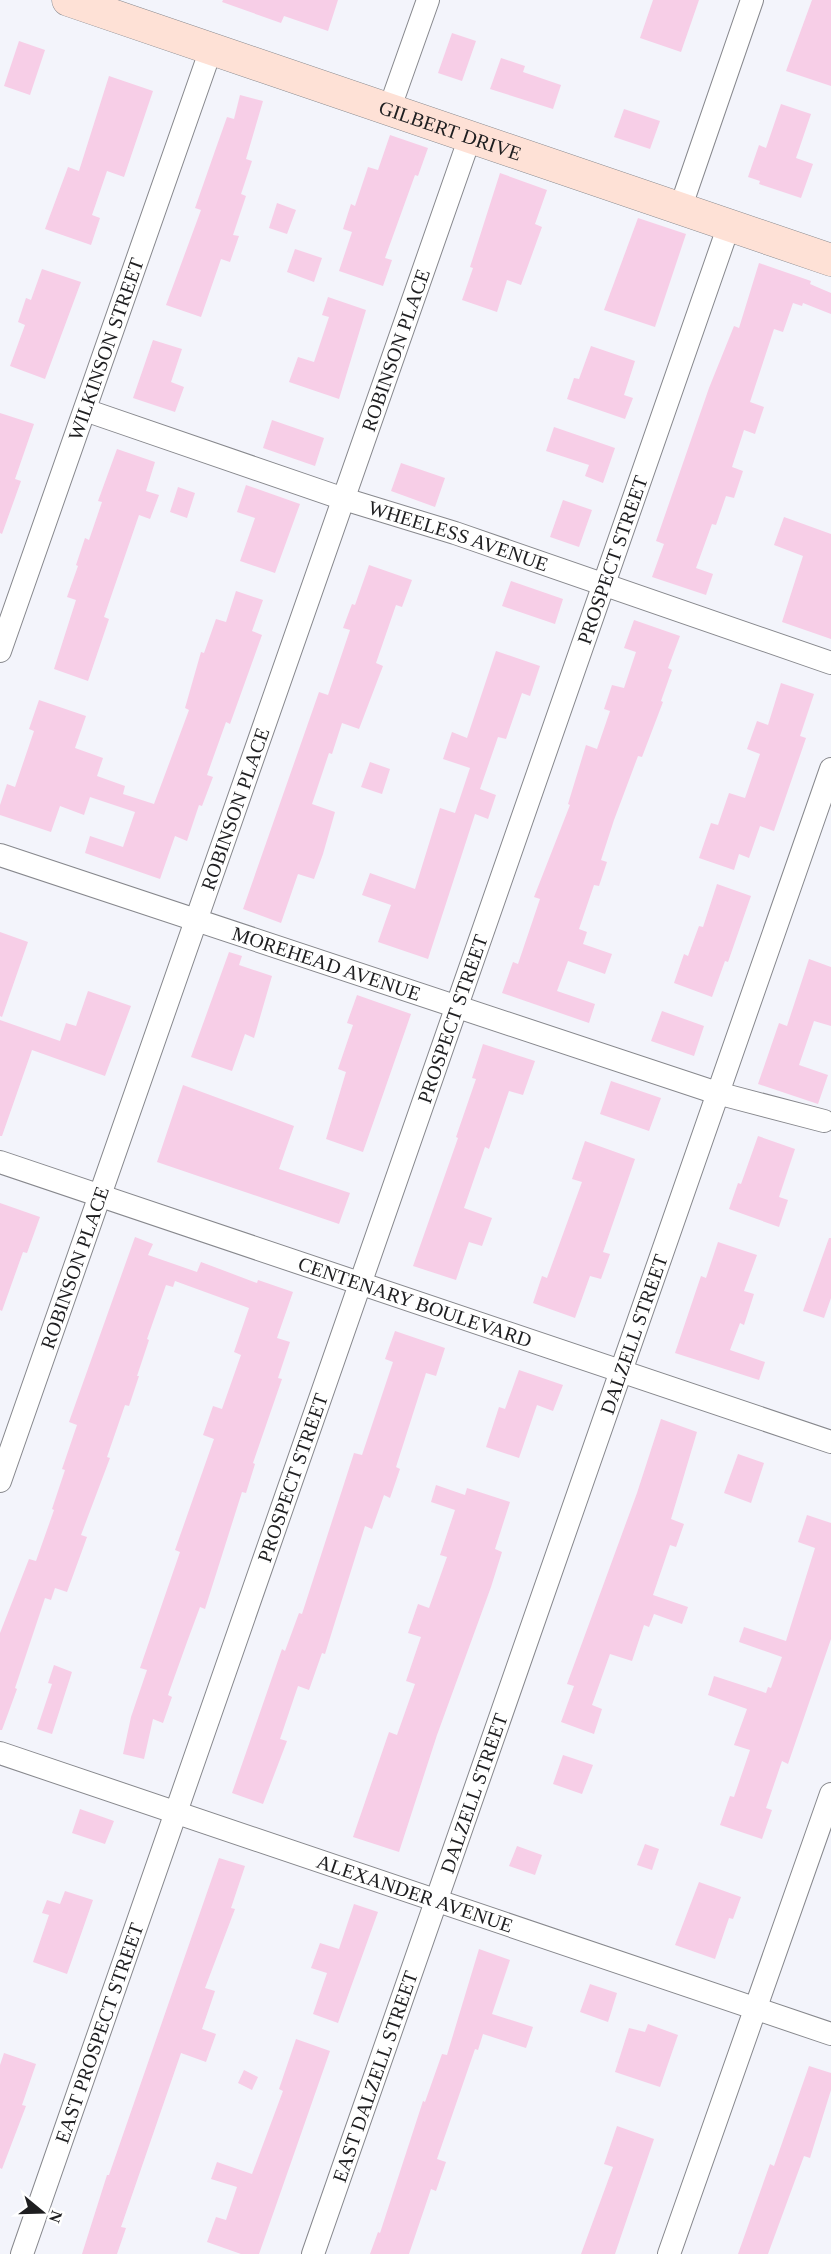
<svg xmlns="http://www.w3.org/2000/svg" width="831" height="2254" viewBox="0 0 831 2254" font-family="Georgia,serif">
<rect width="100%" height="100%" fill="#f3f4fb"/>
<!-- building -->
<g fill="#f7cee7">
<polygon points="223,0 338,0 328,31 284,16 281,23 222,2"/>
<polygon points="653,0 699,0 681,52 640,38"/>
<polygon points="812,0 831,0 831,86 786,71"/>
<polygon points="452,33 476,41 462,81 438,73"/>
<polygon points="19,41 45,50 30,95 4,86"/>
<polygon points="501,58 525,66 523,72 561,85 553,109 490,89"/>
<polygon points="109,76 153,91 124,177 107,171 92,215 100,218 91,245 45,229 68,167 79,171"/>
<polygon points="240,95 263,101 246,159 252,161 241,194 246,196 233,235 239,236 230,262 221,259 201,317 166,305 201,210 195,208 216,148 227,117 234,119"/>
<polygon points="781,104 811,114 796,158 813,164 801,198 759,184 760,181 748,177 759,145 766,148"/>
<polygon points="624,109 660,121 650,149 614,137"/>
<polygon points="390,135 428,148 418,176 415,175 385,258 392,260 383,286 339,271 352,232 343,229 351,204 355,206 368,167 378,170"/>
<polygon points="500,173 547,190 535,224 542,227 521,285 507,280 497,312 462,300 473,268 470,267"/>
<polygon points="277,203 296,210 287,234 269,228"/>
<polygon points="638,218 686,234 655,327 604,310"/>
<polygon points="295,249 322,258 314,282 287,272"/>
<polygon points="759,263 811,281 810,284 831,293 831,314 803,303 802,306 793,303 783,332 774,329 750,402 764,407 755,434 744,430 732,467 743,471 734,498 726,496 716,525 712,524 696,568 713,574 706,595 652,577 664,544 656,541 709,388 734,326 739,328"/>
<polygon points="42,269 81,282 45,379 10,366 25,325 18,322 26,298 31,300"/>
<polygon points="328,297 366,310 339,399 289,382 298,357 314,362 329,317 322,315"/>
<polygon points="153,340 182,349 171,382 184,387 175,412 133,398"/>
<polygon points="591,346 635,361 624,395 633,398 625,419 567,399 574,378 579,379"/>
<polygon points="0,413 34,424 15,479 21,481 2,534 0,533"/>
<polygon points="272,420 324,438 315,466 263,448"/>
<polygon points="554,427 615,448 603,483 585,476 589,465 546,451"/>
<polygon points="117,449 155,462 146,491 159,495 150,519 139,515 104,617 109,619 88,681 54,669 76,600 67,597 78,566 76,565 85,538 89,540 102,502 98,501"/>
<polygon points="401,463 445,478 435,507 391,491"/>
<polygon points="246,485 300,504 275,573 240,561 255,518 237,512"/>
<polygon points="178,487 195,493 187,518 170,512"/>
<polygon points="563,500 592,510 579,547 550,537"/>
<polygon points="784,517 831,534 831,639 782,622 803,556 774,545"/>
<polygon points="369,565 412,580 402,607 396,605 376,663 383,666 359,729 342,723 332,754 329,753 312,804 335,812 323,854 314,879 298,874 281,923 243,909 319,692 328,695 350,630 343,628 352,604 355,605"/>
<polygon points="511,581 563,599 555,624 502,606"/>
<polygon points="236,591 263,600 252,631 262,635 230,724 226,722 207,775 213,777 202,806 199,805 187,841 175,836 160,879 85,853 90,836 123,847 135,812 90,797 84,815 60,806 51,832 0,815 0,805 7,784 15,787 34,731 29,729 39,700 86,716 75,748 103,758 97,776 125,786 123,794 154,804 189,710 185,708 201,652 204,653 216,619 226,622"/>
<polygon points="634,620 680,636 668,668 672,670 661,701 663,702 642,757 638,756 614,820 601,860 607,862 599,886 594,885 579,929 587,932 583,944 612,954 605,974 568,961 557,991 595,1004 589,1023 502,993 513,962 518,964 540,899 534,897 570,805 568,804 586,745 597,749 610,711 604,709 612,685 624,688 636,652 624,648"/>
<polygon points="496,651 540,666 530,696 522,693 506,739 498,737 480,789 496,795 488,819 475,814 428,959 378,942 391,905 362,895 370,873 415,889 440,808 455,813 470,768 443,759 452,732 467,738"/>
<polygon points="781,683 814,694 800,736 806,738 774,831 760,826 749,858 739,854 734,870 699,858 711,823 718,825 729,793 745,798 760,754 747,749 757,721 768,725"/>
<polygon points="370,762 390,769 382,794 361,787"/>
<polygon points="717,884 751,896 728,962 725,961 712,997 674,983 684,954 688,956 699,926 703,927"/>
<polygon points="0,932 28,942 2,1017 0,1016"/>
<polygon points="229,952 242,956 239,965 272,976 254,1038 245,1034 232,1071 191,1057"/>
<polygon points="809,959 831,967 831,1026 814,1021 799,1065 828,1075 818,1104 758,1084 779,1023 787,1026"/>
<polygon points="88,991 131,1006 105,1076 32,1050 2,1136 0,1136 0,1020 60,1041 66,1023 76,1026"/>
<polygon points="357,995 411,1014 363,1152 326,1139 346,1072 338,1069 353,1025 347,1023"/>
<polygon points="662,1011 704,1026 694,1056 651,1041"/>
<polygon points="483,1044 535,1061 523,1095 509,1091 489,1149 485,1147 464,1208 492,1218 482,1246 469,1242 456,1280 413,1266 458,1138 456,1137 476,1079 472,1078"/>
<polygon points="611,1081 661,1098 649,1131 600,1114"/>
<polygon points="183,1085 294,1126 279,1169 350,1193 339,1224 157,1162"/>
<polygon points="758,1136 795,1149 779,1197 788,1200 779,1227 729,1209 738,1183 741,1184"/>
<polygon points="585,1141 635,1159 603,1252 610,1254 601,1279 590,1276 575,1318 533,1303 542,1276 547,1278 582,1182 572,1179"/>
<polygon points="0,1203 40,1217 27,1253 23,1252 2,1311 0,1310"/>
<polygon points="135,1237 153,1244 148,1255 197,1272 201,1262 257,1283 258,1280 293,1292 277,1338 290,1342 278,1378 282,1379 253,1463 255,1464 246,1493 242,1492 205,1609 200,1607 187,1642 168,1695 172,1697 163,1723 153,1719 144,1759 123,1754 131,1717 147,1670 140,1668 180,1552 175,1550 214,1439 203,1435 213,1406 222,1409 241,1355 234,1352 249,1308 175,1281 173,1287 166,1285 147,1339 149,1340 137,1376 139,1376 129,1406 125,1405 107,1457 110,1458 81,1535 87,1537 67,1592 55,1588 51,1600 45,1598 15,1688 17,1689 2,1730 0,1730 0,1633 29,1559 36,1561 54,1510 52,1509 65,1470 62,1469 77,1425 69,1422"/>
<polygon points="829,1238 831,1238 831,1298 824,1318 803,1311"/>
<polygon points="718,1242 757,1255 744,1291 754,1294 744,1325 740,1323 730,1350 765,1362 759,1380 675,1353 701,1276 706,1278"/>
<polygon points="395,1331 445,1348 436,1376 426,1373 396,1467 400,1469 390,1498 384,1495 372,1529 365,1526 325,1654 322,1653 309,1690 298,1686 280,1739 287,1741 263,1804 232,1793 282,1649 285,1651 299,1613 302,1614 354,1453 362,1455 393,1362 385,1359"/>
<polygon points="519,1370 563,1385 553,1411 537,1405 519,1458 486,1447 499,1407 505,1409"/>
<polygon points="661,1419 697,1432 671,1519 684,1524 676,1547 670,1545 653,1595 688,1607 682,1624 654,1614 649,1627 644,1625 632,1661 610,1654 592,1705 602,1709 594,1734 561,1722 574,1686 567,1684 637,1493"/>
<polygon points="738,1454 764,1463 751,1503 724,1493"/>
<polygon points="436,1485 465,1495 467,1488 510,1502 495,1549 502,1552 491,1587 437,1735 399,1852 353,1837 389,1732 397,1735 415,1684 406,1681 421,1637 408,1633 418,1604 429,1608 447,1557 440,1555 455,1510 431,1502"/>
<polygon points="807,1515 831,1523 831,1639 788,1764 782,1761 766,1808 772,1810 762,1839 720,1825 730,1796 734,1797 750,1750 734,1745 747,1709 708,1695 714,1676 766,1693 768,1687 771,1688 782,1657 739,1642 744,1627 786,1641 815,1548 798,1542"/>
<polygon points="54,1665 72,1672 52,1734 37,1729 52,1684 48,1683"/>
<polygon points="563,1755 593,1765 582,1794 553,1784"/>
<polygon points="80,1809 114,1821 105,1844 72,1833"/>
<polygon points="645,1844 659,1849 652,1870 637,1865"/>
<polygon points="517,1846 542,1855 535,1875 509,1866"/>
<polygon points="219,1858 245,1866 231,1908 235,1909 205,1988 215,1991 202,2029 216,2034 206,2062 181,2053 121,2227 126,2228 117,2254 82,2254 107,2175 109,2175"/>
<polygon points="699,1882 741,1897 733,1919 729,1918 715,1959 675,1945"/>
<polygon points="65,1891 93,1900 67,1974 33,1962 49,1915 42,1913 47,1900 60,1904"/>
<polygon points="354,1904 378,1912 338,2023 313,2014 327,1973 311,1968 320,1943 339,1949"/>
<polygon points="479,1949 510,1960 492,2014 533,2027 526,2048 483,2034 478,2050 475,2049 437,2159 446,2162 436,2191 431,2189 409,2254 370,2254 378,2232 380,2233 423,2101 425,2102 442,2054 447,2055"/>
<polygon points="590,1984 617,1993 608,2022 580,2012"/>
<polygon points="648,2024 678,2035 660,2087 615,2072 629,2028 645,2032"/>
<polygon points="296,2039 330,2051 259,2254 241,2254 207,2242 216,2217 226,2220 237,2187 211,2179 217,2162 252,2174 283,2091 279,2089"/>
<polygon points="4,2053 36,2064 22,2105 26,2106 2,2169 0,2168 0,2065"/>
<polygon points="809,2066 831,2073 831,2090 810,2158 804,2156 768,2254 738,2254 770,2164 774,2166"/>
<polygon points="244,2070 258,2077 252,2090 238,2083"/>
<polygon points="617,2126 654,2139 615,2254 581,2254 613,2167 604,2164"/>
</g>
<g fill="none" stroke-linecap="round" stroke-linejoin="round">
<!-- street casing -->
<g stroke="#87888d" stroke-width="24">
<g id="street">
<polyline points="389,110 428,0"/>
<polyline points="680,209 752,0"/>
<path id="s1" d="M85 410 344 499 455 533 831 663"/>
<path id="s2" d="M0 651 211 49"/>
<path id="s3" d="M0 855 717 1093 824 1121"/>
<path id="s4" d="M0 1162 831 1442"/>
<path id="s5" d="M0 1481 470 137"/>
<path id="s6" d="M0 1753 831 2034"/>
<path id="s7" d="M22 2254 729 225"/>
<path id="s8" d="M313 2254 831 769"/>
<polyline points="669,2254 831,1794"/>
</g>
</g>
<!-- secondary casing -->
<g stroke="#87888d" stroke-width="33">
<g id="secondary">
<path id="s9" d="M68 0 831 260"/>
</g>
</g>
<!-- street -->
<use href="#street" stroke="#fff" stroke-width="22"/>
<!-- secondary -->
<use href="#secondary" stroke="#fee1d6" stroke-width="32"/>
</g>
<g text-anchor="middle" stroke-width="6" stroke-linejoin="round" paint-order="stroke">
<!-- street labels -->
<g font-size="20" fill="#1e1e20" stroke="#fff">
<text dy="7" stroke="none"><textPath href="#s9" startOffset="404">GILBERT DRIVE</textPath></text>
<text dy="7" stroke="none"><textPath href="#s2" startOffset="320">WILKINSON STREET</textPath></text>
<text dy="7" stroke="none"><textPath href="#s5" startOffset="1198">ROBINSON PLACE</textPath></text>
<text dy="7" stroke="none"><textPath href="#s1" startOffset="394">WHEELESS AVENUE</textPath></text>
<text dy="7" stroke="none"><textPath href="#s7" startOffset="1794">PROSPECT STREET</textPath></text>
<text dy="7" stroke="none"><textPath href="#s5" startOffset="712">ROBINSON PLACE</textPath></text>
<text dy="7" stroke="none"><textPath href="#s3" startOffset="344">MOREHEAD AVENUE</textPath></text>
<text dy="7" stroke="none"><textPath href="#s7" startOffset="1308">PROSPECT STREET</textPath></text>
<text dy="7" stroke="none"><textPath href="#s5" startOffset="226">ROBINSON PLACE</textPath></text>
<text dy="7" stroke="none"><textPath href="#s4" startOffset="438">CENTENARY BOULEVARD</textPath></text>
<text dy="7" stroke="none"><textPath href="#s8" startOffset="974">DALZELL STREET</textPath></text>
<text dy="7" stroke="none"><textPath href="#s7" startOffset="822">PROSPECT STREET</textPath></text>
<text dy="7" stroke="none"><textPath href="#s8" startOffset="488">DALZELL STREET</textPath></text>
<text dy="7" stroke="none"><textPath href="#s6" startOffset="438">ALEXANDER AVENUE</textPath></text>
<text dy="7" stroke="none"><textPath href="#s7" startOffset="234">EAST PROSPECT STREET</textPath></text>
<text dy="7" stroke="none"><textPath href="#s8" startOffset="188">EAST DALZELL STREET</textPath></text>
</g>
</g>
<!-- north arrow -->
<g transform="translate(42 2212) rotate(109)" stroke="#ffffff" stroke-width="4.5" paint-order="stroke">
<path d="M0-4.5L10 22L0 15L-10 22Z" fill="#1e1e20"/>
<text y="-9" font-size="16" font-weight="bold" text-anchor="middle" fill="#1e1e20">N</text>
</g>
</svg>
